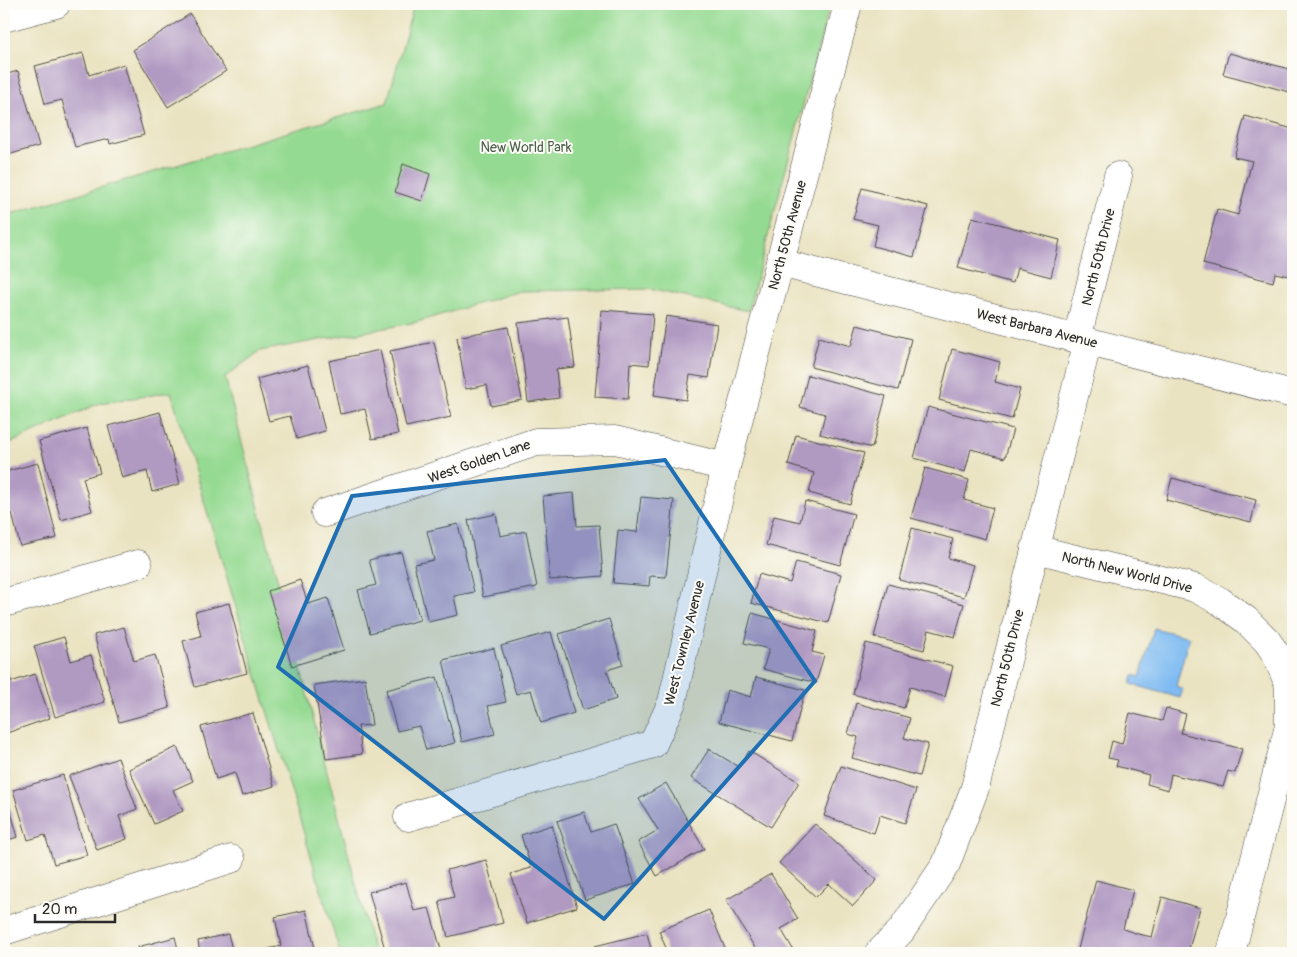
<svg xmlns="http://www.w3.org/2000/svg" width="1297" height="957" viewBox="0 0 1297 957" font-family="Pangolin,sans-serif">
<rect width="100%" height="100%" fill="#fdfcf7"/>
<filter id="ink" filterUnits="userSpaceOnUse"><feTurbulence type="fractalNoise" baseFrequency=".02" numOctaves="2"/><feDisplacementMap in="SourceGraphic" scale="10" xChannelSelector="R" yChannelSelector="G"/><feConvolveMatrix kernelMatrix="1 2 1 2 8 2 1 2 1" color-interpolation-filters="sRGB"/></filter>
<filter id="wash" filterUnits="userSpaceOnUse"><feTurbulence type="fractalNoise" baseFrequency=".0096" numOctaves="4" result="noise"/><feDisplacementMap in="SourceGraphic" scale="20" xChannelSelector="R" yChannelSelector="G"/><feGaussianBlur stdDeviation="1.12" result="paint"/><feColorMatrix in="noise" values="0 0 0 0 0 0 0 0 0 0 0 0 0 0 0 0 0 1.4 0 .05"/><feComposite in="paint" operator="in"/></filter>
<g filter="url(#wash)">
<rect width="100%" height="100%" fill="#eae3c1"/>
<!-- green -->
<polygon fill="#95da92" stroke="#60825e" points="414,4 830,4 748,311 649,289 520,291 417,322 260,351 225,377 374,953 340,953 171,392 100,403 4,446 4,216 387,103"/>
<!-- water -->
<polygon fill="#7fbbf2" stroke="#55738e" points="1154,628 1189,637 1176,686 1183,689 1180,698 1131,684 1133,675 1140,677"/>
<g id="blocks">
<!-- building -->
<g fill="#b19ac2">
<polygon points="190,14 226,71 168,107 133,50"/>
<polygon points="83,53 89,75 124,64 144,135 110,144 109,139 75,147 62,100 45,104 35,66"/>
<polygon points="1229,53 1293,70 1293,93 1223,74"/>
<polygon points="18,71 39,146 4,156 4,75"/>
<polygon points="1245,116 1293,129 1293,277 1275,273 1273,282 1203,264 1217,209 1238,215 1252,161 1234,157"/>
<polygon points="403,164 430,174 422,201 395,192"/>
<polygon points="862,188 928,206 914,257 873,246 878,225 853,219"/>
<polygon points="972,217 1060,240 1051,277 1017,268 1013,283 958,268"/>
<polygon points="602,310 653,314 649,365 630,363 628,399 595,397"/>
<polygon points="666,316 717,324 709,378 690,375 686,400 654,395"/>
<polygon points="568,317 575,367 556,369 559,398 528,402 518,323"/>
<polygon points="857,325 911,339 898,390 811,367 819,337 851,346"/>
<polygon points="508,327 522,400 491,406 487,385 466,389 457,337"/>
<polygon points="434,342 451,417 406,427 390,351"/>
<polygon points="952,349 1000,362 995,382 1020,389 1012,419 939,400"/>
<polygon points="380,350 398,434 372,439 365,409 340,414 329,361"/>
<polygon points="308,365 325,431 297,439 290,416 269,421 257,379"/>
<polygon points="808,375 886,396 872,448 820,434 825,414 800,407"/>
<polygon points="928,407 1013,429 1005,458 971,449 965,472 914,458"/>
<polygon points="160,412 180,484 152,492 147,471 122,478 108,426"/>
<polygon points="87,428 100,473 83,478 92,511 61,520 39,441"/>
<polygon points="796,435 864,453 850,504 809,493 814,473 788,465"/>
<polygon points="38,463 57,538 20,546 12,513 4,515 4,472"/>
<polygon points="925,468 969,480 964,500 993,508 985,539 911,518"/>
<polygon points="1172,478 1256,500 1251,522 1166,500"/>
<polygon points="574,493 577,526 599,525 603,576 550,580 543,496"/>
<polygon points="641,497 674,500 666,577 650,576 649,586 613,583 618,530 637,532"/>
<polygon points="805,501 854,514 840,565 766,545 774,516 800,522"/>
<polygon points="496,514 500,536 526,531 537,587 483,597 468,520"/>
<polygon points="458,524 474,592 454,596 458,615 428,622 414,564 434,560 427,531"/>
<polygon points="912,528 953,539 948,558 973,565 964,597 899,580"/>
<polygon points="401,552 420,620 370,633 358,590 376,585 369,560"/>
<polygon points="796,562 841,574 828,623 751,603 759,574 790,583"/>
<polygon points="300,580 308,604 328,598 344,650 292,666 268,591"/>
<polygon points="888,584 964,604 955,637 929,630 924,650 874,637"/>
<polygon points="229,603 247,673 195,687 183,641 201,636 195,612"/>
<polygon points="752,613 817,631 812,652 824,655 816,683 763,669 769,649 744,643"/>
<polygon points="609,619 623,665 607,670 616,699 583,710 559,634"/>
<polygon points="124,627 134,661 155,655 170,708 119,722 94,635"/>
<polygon points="551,632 574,713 541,723 531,690 516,694 501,646"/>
<polygon points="64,637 71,661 91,655 105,702 55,717 34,646"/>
<polygon points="866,643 953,666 945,697 910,687 904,708 853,694"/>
<polygon points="494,648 506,702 488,706 495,734 462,742 443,660"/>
<polygon points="4,661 11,682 35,674 50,718 4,734"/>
<polygon points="437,677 455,743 426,750 419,726 397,731 386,690"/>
<polygon points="756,677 805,690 792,741 719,722 727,690 751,697"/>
<polygon points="365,678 372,725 358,726 362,754 326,759 314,685"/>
<polygon points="856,703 910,718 904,738 928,744 919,776 852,758 858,737 848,734"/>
<polygon points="1166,708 1186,714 1181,733 1242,749 1235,773 1228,771 1223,787 1171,774 1168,790 1147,784 1149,775 1116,766 1118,760 1108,758 1112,741 1122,744 1130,713 1162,721"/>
<polygon points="253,713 274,786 242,796 235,773 216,779 201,727"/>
<polygon points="177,747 193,781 173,790 183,811 154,824 129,769"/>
<polygon points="709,749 739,767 749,751 799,782 771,827 691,778"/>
<polygon points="118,758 137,809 119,816 127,839 97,850 69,776"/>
<polygon points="841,766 916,790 905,823 880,815 874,833 824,816"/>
<polygon points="63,775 87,855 54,864 45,835 28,840 13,790"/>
<polygon points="666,783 704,849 657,876 638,842 658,830 639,799"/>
<polygon points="4,788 18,837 4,841"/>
<polygon points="584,812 591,832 614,824 635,884 585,900 557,821"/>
<polygon points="815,824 877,880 853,906 829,884 816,897 779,863"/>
<polygon points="552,825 577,907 527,923 511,874 531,868 521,835"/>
<polygon points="486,860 503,923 448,937 439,901 454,897 447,870"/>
<polygon points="771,874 798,919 781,929 794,951 791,953 758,953 726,900"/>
<polygon points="1096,880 1133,890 1123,929 1138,934 1152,937 1162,897 1200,908 1188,953 1077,953"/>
<polygon points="406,882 414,911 429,908 442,953 386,953 369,892"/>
<polygon points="306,910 316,953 265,953 264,950 281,946 275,917"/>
<polygon points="709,910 727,953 668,953 659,931"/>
<polygon points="647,933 652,953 597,953 595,946"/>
<polygon points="228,934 233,953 200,953 198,941"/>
<polygon points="175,937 179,953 140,953 138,947"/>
</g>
</g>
</g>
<g filter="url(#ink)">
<use href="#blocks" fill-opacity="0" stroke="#484742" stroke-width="1"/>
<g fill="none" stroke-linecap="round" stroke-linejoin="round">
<!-- minor casing -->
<g stroke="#484742" stroke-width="29">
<g id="minor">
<polyline points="4,18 56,4"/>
<polyline points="780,263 1293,394"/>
<polyline points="1077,338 1118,176"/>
<polyline points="325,513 536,442 615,440 726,467"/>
<polyline points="1035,549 1195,588 1220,601 1246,620 1267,641 1276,654 1289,685 1289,726 1231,953"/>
<polyline points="4,603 138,564"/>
<polyline points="408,817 653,744 672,702 726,467 848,4"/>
<polyline points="4,931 231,859"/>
<polyline points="879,953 901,931 946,864 975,788 1088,341"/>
</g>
</g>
<!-- minor -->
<use href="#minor" stroke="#fff" stroke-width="28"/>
</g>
</g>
<!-- marked area -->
<path fill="#1f6fb2" fill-opacity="0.2" stroke="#1f6fb2" stroke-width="4" stroke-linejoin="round" d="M665 460 815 681 604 919 278 667 352 496Z"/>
<g text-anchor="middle" stroke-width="4" stroke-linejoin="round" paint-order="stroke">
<!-- park labels -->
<g font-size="14" fill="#4b604a" stroke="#fdfcf7">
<text x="526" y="152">New World Park</text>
</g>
<!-- street labels -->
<g font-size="14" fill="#2b2b2b" stroke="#fdfcf7">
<text transform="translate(787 235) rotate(-75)" y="5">North 50th Avenue</text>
<text transform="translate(1098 257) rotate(-76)" y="5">North 50th Drive</text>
<text transform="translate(1037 328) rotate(14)" y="5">West Barbara Avenue</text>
<text transform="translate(479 461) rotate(-19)" y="5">West Golden Lane</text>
<text transform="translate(1127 572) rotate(14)" y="5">North New World Drive</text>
<text transform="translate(684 643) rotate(-76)" y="5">West Townley Avenue</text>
<text transform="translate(1007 658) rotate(-76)" y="5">North 50th Drive</text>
</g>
</g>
<!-- margin -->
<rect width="1297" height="957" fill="none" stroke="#fdfcf7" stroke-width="20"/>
<!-- scale -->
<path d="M35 914v8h80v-8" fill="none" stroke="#2b2b2b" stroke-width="2.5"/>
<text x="42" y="914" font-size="15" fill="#2b2b2b" stroke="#fdfcf7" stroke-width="4" paint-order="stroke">20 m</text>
</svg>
